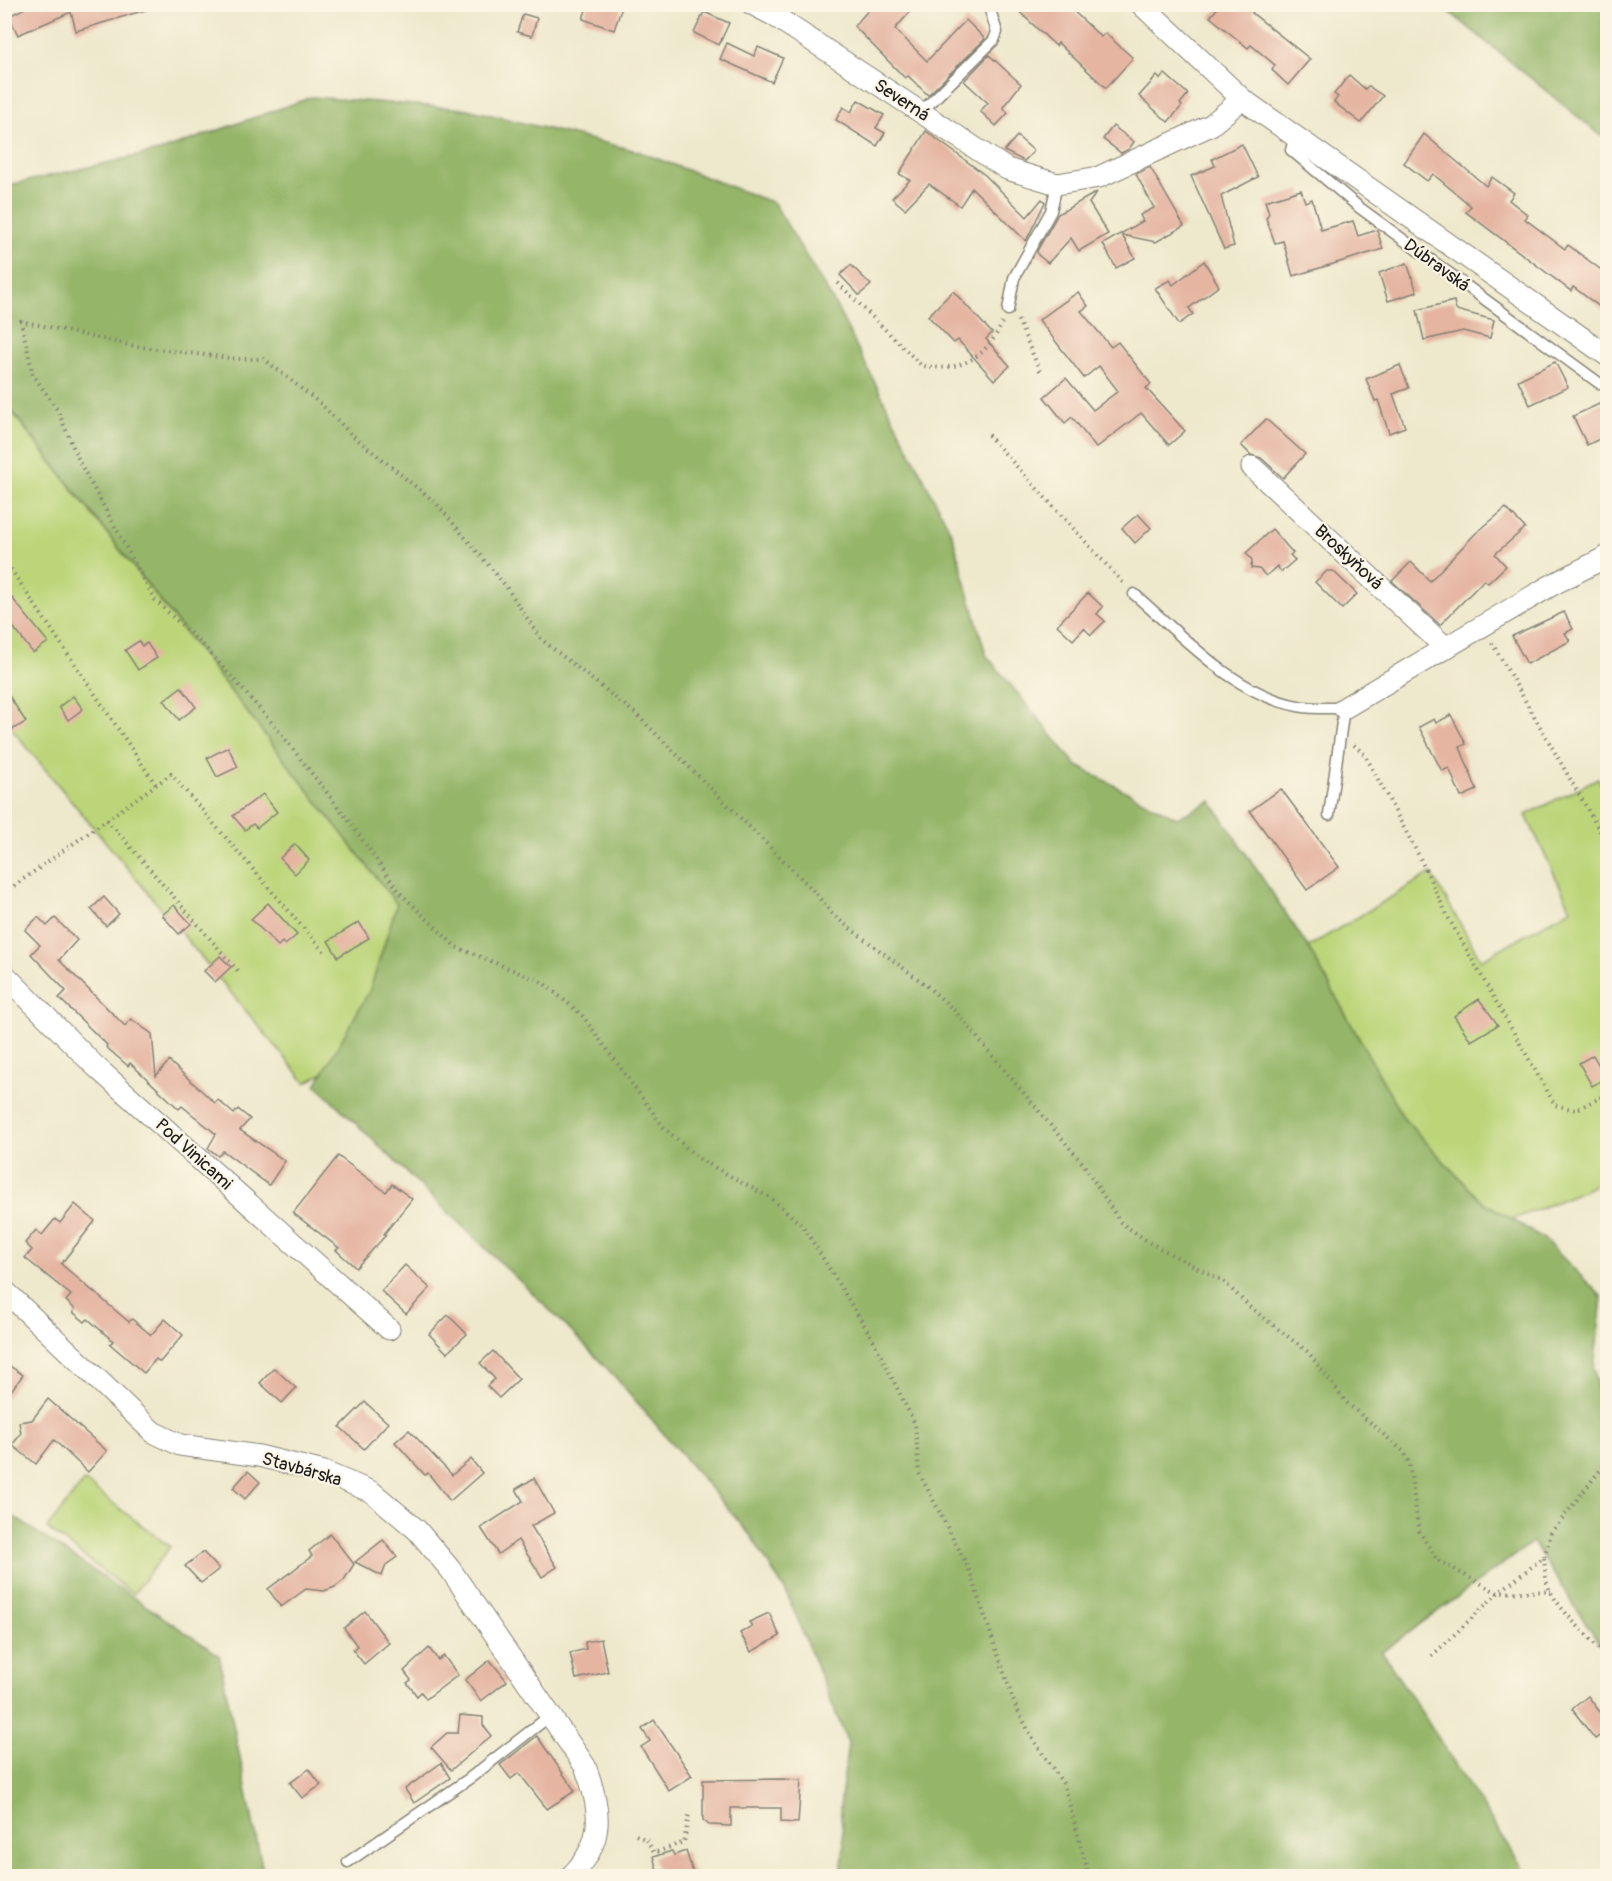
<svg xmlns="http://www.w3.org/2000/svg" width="1612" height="1881" viewBox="0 0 1612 1881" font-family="Pangolin,sans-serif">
<rect width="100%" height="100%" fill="#fcf5e5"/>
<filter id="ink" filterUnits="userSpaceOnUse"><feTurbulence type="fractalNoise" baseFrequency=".0167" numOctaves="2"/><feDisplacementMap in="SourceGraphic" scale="12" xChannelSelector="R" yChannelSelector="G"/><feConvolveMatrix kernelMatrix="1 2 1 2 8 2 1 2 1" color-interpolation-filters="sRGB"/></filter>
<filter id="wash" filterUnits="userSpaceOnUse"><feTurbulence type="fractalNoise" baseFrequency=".008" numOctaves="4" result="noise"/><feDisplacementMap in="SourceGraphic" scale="24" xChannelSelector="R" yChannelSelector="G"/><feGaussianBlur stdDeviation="1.35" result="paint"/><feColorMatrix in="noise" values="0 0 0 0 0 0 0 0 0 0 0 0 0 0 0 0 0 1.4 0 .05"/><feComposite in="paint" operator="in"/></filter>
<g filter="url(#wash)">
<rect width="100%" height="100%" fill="#eee8cc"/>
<!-- green -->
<g fill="#bcd579" stroke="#6c784a" stroke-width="1.5">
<polygon points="4,402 397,904 370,990 323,1073 306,1083 5,721"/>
<polygon points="1598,778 1608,797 1607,1178 1585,1190 1512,1220 1480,1200 1404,1119 1308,947 1431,873 1481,960 1571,909 1526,815"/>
<polygon points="84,1481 170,1547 133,1594 47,1528"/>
</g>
<!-- forest -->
<g fill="#95b669" stroke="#586942" stroke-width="1.5">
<polygon points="1441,5 1607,5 1607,138 1599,134"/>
<polygon points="312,97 467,109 637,151 774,203 835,304 952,534 986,655 1077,766 1177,818 1211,801 1308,947 1404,1119 1480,1200 1543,1238 1602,1297 1594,1369 1605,1432 1607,1433 1607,1656 1533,1542 1382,1652 1528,1876 841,1876 844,1845 840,1807 848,1743 786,1592 751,1536 617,1379 561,1321 316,1085 370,990 397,904 5,402 5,186 163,150"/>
<polygon points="5,1511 219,1655 264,1876 5,1876"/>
</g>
<g id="blocks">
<!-- building -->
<g fill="#e5b5a2">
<polygon points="33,4 151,4 152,8 76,31 71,12 18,35 9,16"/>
<polygon points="588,4 623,4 614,30 583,19"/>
<polygon points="874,4 917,4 895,29 927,61 966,20 985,39 928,95 908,76 905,78 854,26"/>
<polygon points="1011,4 1066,4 1101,37 1105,33 1133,58 1106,88 1058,43 1056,46"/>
<polygon points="1221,4 1259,4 1252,13 1310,59 1288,85 1272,70 1275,65 1251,45 1248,48 1210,17"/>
<polygon points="704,12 729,23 719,45 694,33"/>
<polygon points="523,14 537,18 532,36 517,32"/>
<polygon points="727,43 754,56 758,47 783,58 772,82 720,59"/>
<polygon points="989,55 1021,84 1003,107 1008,113 996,126 980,111 988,103 964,81"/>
<polygon points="1165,74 1188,94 1180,104 1182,106 1168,122 1139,96 1157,76 1160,79"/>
<polygon points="1349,75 1365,89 1368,86 1383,96 1361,123 1334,102 1338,97 1334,94"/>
<polygon points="858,100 884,115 876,128 885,133 877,146 836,120 843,107 851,112"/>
<polygon points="1113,126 1134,142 1129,149 1121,153 1103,139"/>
<polygon points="926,131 985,175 1027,217 1042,199 1045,202 1026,241 972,188 960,206 929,184 905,209 892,198 910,180 899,174"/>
<polygon points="1424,134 1486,186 1492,177 1514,193 1509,200 1528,215 1525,219 1565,249 1568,245 1608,275 1608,313 1573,287 1571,291 1466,212 1471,206 1433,174 1427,181 1404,163"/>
<polygon points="1017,136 1034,151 1024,161 1004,151"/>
<polygon points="1242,144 1258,177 1221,196 1234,246 1224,249 1191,176 1215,166 1212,159"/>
<polygon points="1150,167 1184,226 1156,242 1122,235 1135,258 1116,268 1103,244 1143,221 1140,215 1154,208 1136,174"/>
<polygon points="1301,190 1305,202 1312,199 1321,230 1353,221 1358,236 1377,230 1383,249 1293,276 1283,241 1275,243 1266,218 1269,213 1265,201"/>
<polygon points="1097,192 1089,203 1108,234 1079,251 1071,238 1048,263 1038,255 1037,251 1058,214"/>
<polygon points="1204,261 1219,286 1189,308 1193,314 1179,324 1155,288 1170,280 1173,285"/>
<polygon points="1407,263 1417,292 1388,301 1379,273"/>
<polygon points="851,265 871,285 859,295 840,275"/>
<polygon points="953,291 992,333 986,339 1010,366 994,380 958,340 954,343 928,316"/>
<polygon points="1078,292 1088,306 1081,311 1111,347 1118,342 1151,384 1146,388 1185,431 1169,445 1141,413 1096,448 1072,417 1065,423 1044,397 1066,378 1093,410 1118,391 1099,366 1084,378 1039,320"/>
<polygon points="1454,301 1456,310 1494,320 1490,338 1463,331 1424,340 1417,310"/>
<polygon points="1555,362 1568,387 1530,405 1518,380"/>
<polygon points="1400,365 1409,388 1393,394 1405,427 1389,433 1378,400 1375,401 1366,379"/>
<polygon points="1608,400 1608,435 1587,445 1573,416"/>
<polygon points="1266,419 1305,454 1283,478 1261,458 1251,455 1241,445"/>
<polygon points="1506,508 1525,528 1495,554 1506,566 1488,583 1484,580 1440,625 1392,581 1411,562 1430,581 1475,534"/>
<polygon points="1138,514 1151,528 1135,543 1122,528"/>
<polygon points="1272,529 1293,553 1290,555 1295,560 1281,572 1277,566 1266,576 1259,569 1251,568 1252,560 1246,553"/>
<polygon points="1327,571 1333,571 1357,594 1342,609 1315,582"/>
<polygon points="4,588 48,642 33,653 4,615"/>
<polygon points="1088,593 1103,607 1097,614 1105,621 1091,635 1084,628 1073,640 1057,625"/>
<polygon points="1564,612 1573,629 1565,633 1570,641 1527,664 1512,636"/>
<polygon points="139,641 142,646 147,643 157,658 138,670 125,650"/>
<polygon points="181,687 196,707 179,720 164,700"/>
<polygon points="4,688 26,722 4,734"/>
<polygon points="73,696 83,709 68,720 59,707"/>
<polygon points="1451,715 1466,744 1460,747 1477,790 1461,797 1449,768 1442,771 1419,727 1434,719 1436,723"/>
<polygon points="228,747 238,767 217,777 207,758"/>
<polygon points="1281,789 1339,867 1307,890 1250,811"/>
<polygon points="263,794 277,812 257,828 253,824 245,830 233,816"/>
<polygon points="295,844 309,860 295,874 280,858"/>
<polygon points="104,897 119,914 106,926 91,909"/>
<polygon points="268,903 297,935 285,945 282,942 278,946 251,919"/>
<polygon points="174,905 191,924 179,934 162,915"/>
<polygon points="38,917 47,926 55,918 77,940 59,960 125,1026 131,1019 152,1034 156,1076 169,1061 215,1103 218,1100 234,1114 238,1109 250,1119 240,1130 285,1161 269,1185 223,1151 218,1156 208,1148 216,1134 182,1106 179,1109 130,1063 128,1066 106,1047 107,1045 59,998 66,991 31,954 40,945 25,930"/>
<polygon points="359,922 369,938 338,957 328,941"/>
<polygon points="220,956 231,967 215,982 204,971"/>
<polygon points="1479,999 1498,1025 1471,1041 1454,1016"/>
<polygon points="1593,1055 1606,1078 1592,1086 1579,1063"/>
<polygon points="338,1156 386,1192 392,1184 412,1199 384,1234 386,1235 356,1268 336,1250 339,1248 293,1213"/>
<polygon points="75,1204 95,1221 61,1264 129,1322 132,1319 151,1335 165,1319 183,1335 160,1362 156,1359 144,1373 110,1344 113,1341 88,1319 85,1322 73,1312 75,1309 66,1301 71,1295 25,1258 32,1250 25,1243 36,1230 42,1235 55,1219 60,1223"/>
<polygon points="405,1265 430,1288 406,1314 381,1291"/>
<polygon points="448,1315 467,1334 447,1353 429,1334"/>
<polygon points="493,1351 519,1379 499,1398 487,1386 495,1379 480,1363"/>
<polygon points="4,1362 23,1375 4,1400"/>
<polygon points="274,1368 296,1388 282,1403 260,1383"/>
<polygon points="48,1399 107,1451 88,1472 54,1440 36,1464 12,1445 21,1434 19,1422 32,1420"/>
<polygon points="365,1402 388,1423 364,1449 340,1427"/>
<polygon points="409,1430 452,1475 471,1459 482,1473 450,1501 428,1473 425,1475 395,1442"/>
<polygon points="248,1471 260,1482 245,1499 233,1488"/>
<polygon points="534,1478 554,1513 531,1526 557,1567 542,1577 518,1540 498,1554 481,1528 523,1501 516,1489"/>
<polygon points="330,1534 354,1564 344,1580 335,1587 324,1591 306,1589 281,1607 268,1589 312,1556 309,1551"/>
<polygon points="383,1540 397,1557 386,1565 382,1576 355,1562"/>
<polygon points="203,1552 219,1569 201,1583 185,1566"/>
<polygon points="365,1611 389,1643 364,1664 353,1650 357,1646 344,1628"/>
<polygon points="769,1613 780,1636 751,1652 740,1633 752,1626 749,1622"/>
<polygon points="601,1639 608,1672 576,1679 570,1653 586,1649 585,1642"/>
<polygon points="429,1648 438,1660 444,1656 458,1675 426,1699 421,1692 417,1696 407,1683 411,1680 404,1671"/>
<polygon points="490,1660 507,1681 481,1701 465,1680"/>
<polygon points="1588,1696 1608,1723 1608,1730 1595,1739 1572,1709"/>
<polygon points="460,1715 483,1717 483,1725 491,1736 451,1770 431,1747 447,1733 458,1733"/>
<polygon points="654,1720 692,1776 669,1791 641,1747 650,1741 642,1729"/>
<polygon points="537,1736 575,1791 547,1809 519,1773 511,1779 500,1765"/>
<polygon points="441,1763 450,1778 414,1803 405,1789"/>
<polygon points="309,1769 321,1785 302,1798 290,1783"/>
<polygon points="783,1779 801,1780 798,1823 781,1822 781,1808 731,1808 731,1826 709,1825 703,1820 703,1780"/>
<polygon points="672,1851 674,1855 686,1851 694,1876 659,1876 653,1857"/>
</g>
</g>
</g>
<g filter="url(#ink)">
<use href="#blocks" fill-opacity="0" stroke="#858274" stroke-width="1.5"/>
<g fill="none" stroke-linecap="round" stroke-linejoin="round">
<!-- lane casing -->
<g stroke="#858274" stroke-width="13">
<g id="lane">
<polyline points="921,112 994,40 997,32 988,4"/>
<polyline points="1295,136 1291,150 1360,208 1599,383"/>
<polyline points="1008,310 1014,278 1051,211 1057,184"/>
<path d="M1134 594C1182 635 1233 694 1298 706 1313 709 1329 708 1344 708L1329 815"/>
<polyline points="348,1862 470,1778 551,1715"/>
</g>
</g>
<!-- street casing -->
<g stroke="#858274" stroke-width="23">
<g id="street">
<polyline points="752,4 773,15 1007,169 1057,184 1099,177 1211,125 1242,99"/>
<polyline points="1141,4 1242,99 1608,356"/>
<polyline points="1252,467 1446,648"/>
<polyline points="1344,708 1550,586 1608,556"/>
<polyline points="4,974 94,1065 389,1329"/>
<path d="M4 1290 153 1432 180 1445 259 1456 324 1472 372 1492 417 1530 450 1569 585 1766C601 1808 606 1842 571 1876"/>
</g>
</g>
<!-- path -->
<g stroke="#858274" stroke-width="4" stroke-dasharray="1.5 4.5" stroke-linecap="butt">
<path d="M838 283 921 365C957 374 987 358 1002 323"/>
<polyline points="1018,320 1040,371"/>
<polyline points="988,435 1125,585"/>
<polyline points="4,559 156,785"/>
<polyline points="1492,643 1608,845"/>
<polyline points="1354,745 1365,755 1419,856 1449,919 1555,1105 1575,1110 1608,1094"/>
<polyline points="107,820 238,971"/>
<polyline points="4,893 171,774 325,953"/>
<path d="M1544 1558C1545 1567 1545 1578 1548 1586 1561 1616 1592 1635 1608 1662"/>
<polyline points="1432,1656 1498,1593 1544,1557 1551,1533 1608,1460"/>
<polyline points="636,1835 647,1840 654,1853 684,1842 689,1814"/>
<polyline points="1089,1876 1064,1785 1033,1739 1015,1705 968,1567 919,1473 915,1424 872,1338 803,1226 772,1199 701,1160 664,1128 582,1015 542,982 456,947 400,893 349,821 274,725 205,647 155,600 80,463 57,409 33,375 21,321 134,346 236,359 264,359 322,405 352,435 436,503 505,585 541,639 636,714 811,888 835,917 926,985 955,1011 1084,1165 1120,1222 1150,1243 1223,1281 1251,1308 1308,1352 1346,1402 1403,1451 1409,1462 1419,1531 1437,1560 1498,1593 1551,1591"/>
</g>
<!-- lane -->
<use href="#lane" stroke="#fff" stroke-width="10"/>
<!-- street -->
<use href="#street" stroke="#fff" stroke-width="21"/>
</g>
</g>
<g text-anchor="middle" stroke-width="4.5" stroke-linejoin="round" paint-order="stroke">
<!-- street labels -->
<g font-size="18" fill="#1c1c1c" stroke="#fcf5e5">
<text transform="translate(902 100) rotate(33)" y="6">Severná</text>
<text transform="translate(1437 265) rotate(36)" y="6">Dúbravská</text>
<text transform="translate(1349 557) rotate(43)" y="6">Broskyňová</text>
<text transform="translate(194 1154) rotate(42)" y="6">Pod Vinicami</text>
<text transform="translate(302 1469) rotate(16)" y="6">Stavbárska</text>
</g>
</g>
<!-- margin -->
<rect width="1612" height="1881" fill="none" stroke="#fcf5e5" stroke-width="24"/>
</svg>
